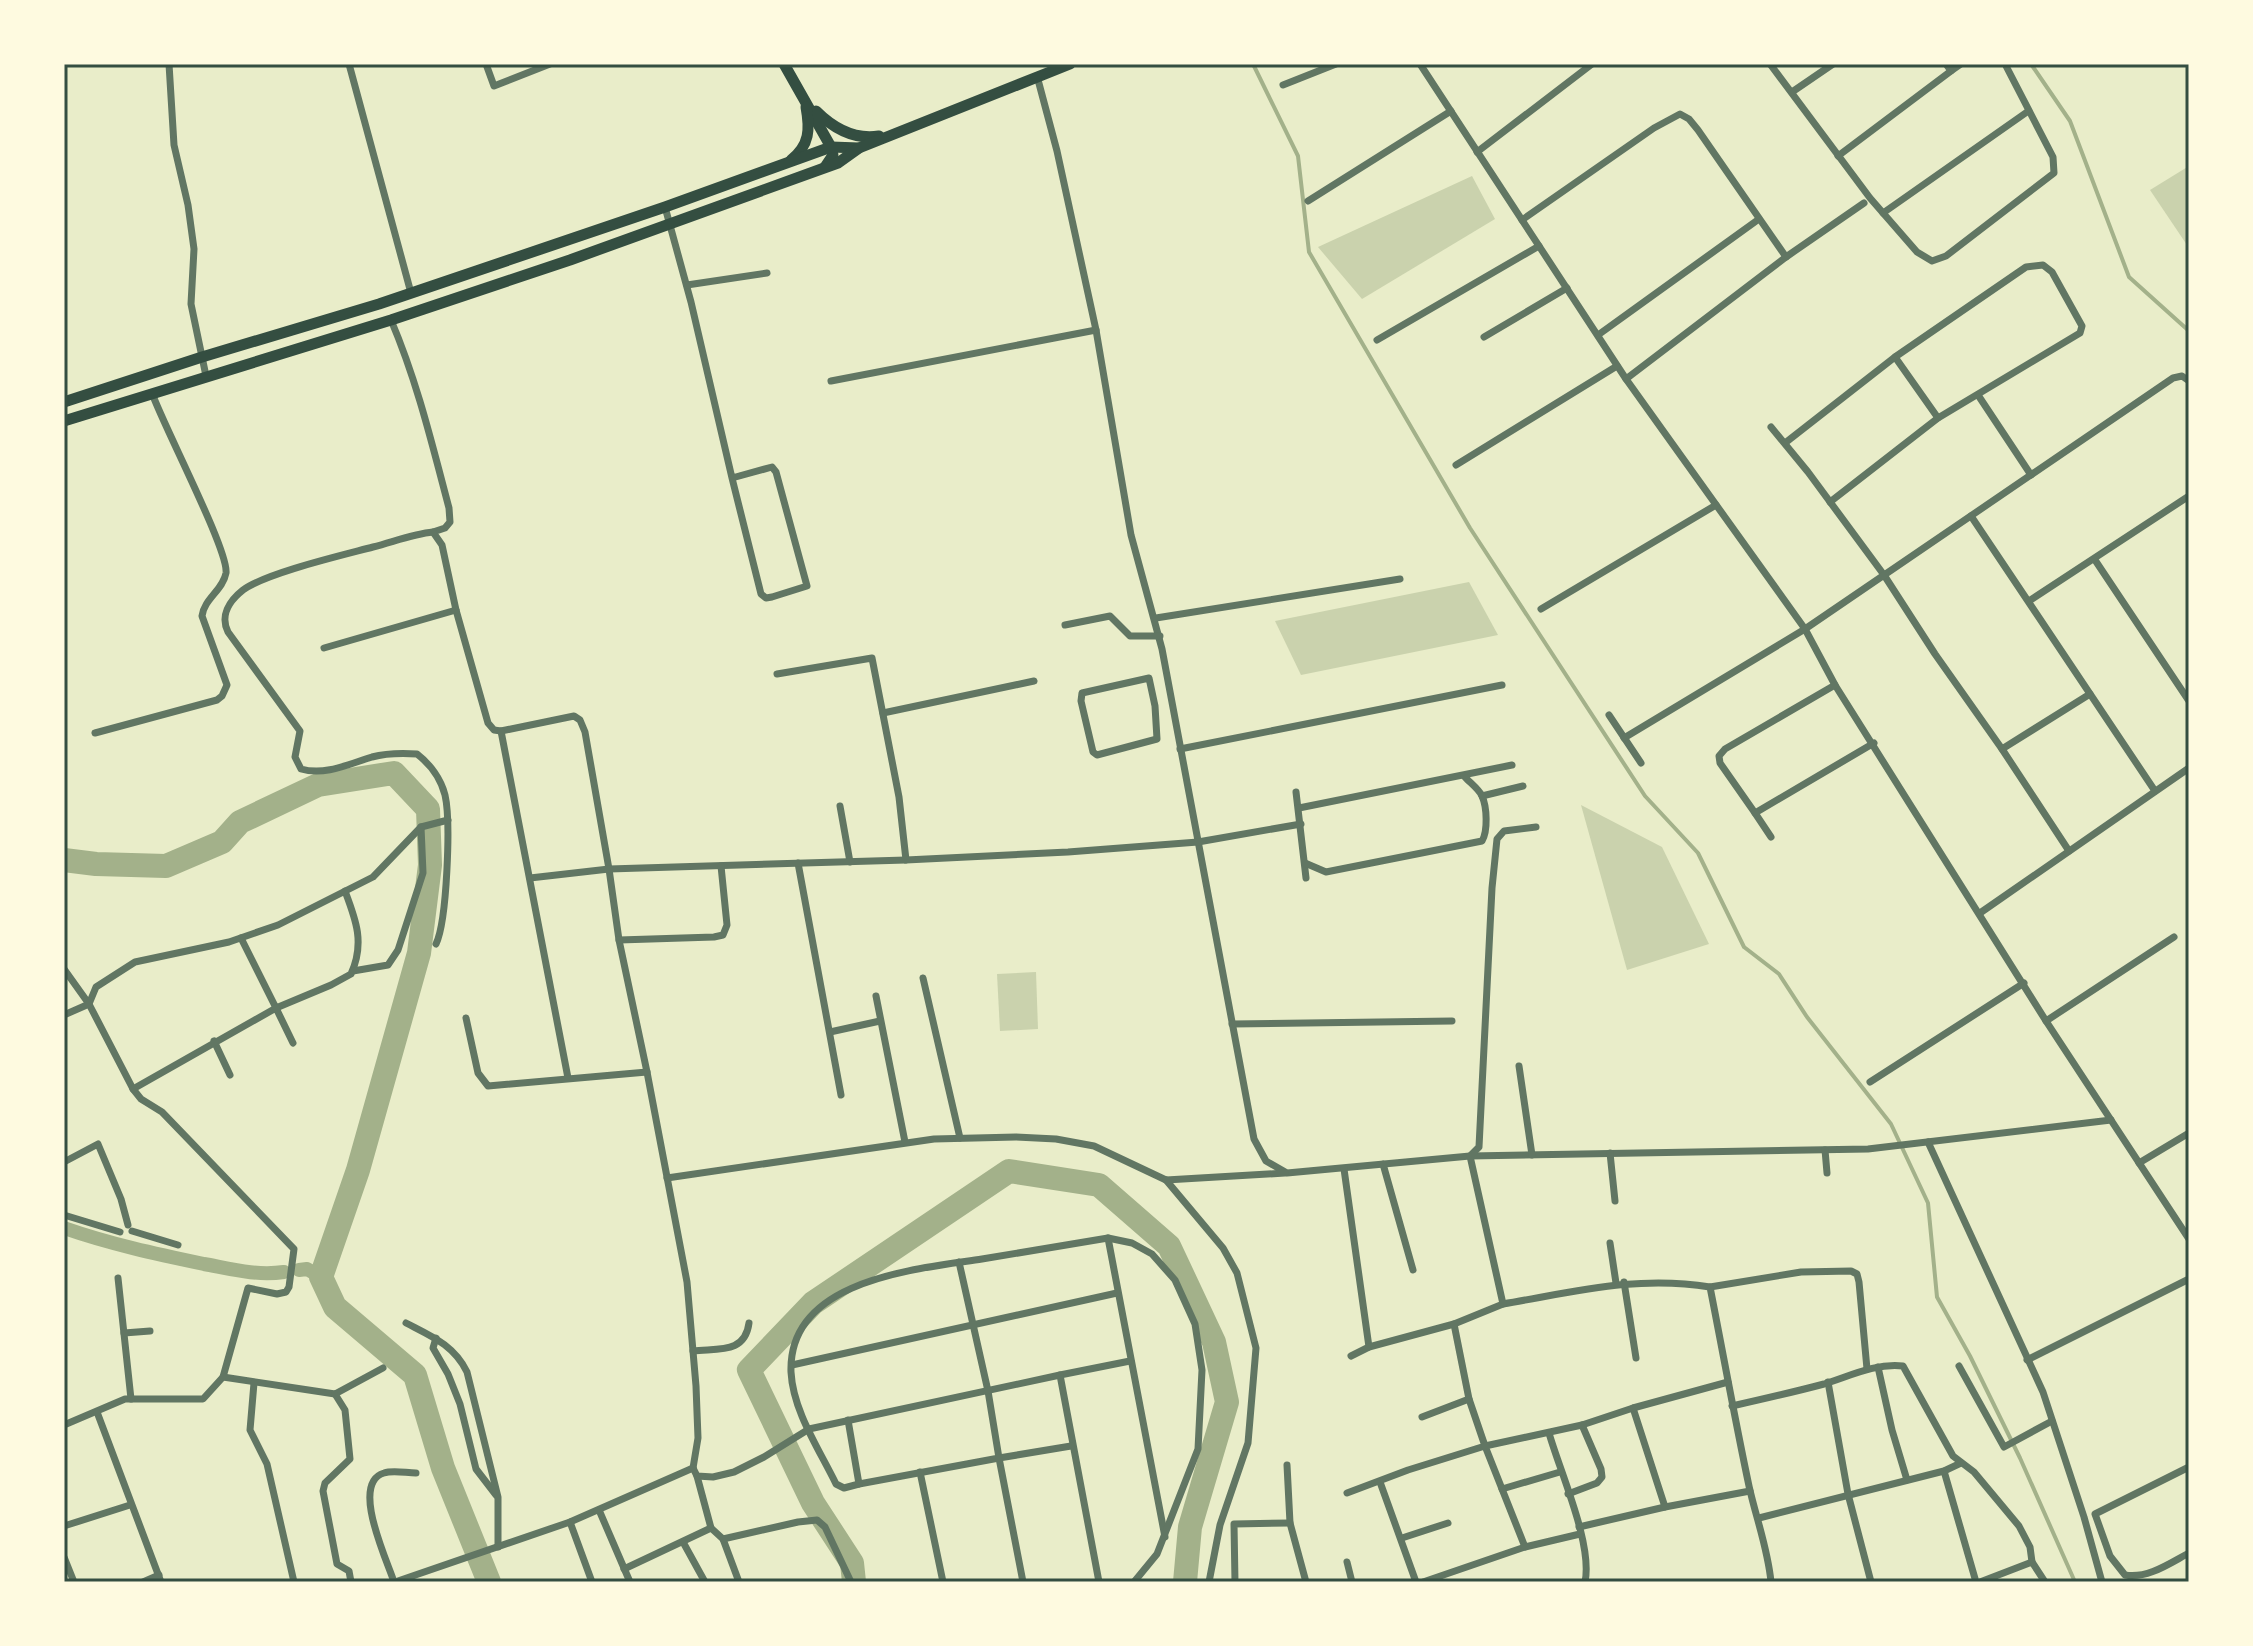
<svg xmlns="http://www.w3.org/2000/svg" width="2253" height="1646" viewBox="0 0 2253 1646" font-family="'Public Sans',sans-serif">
<rect width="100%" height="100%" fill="#e9edc9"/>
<!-- green -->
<g fill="#cad2ad">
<polygon points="2189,166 2189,248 2150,190"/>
<polygon points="1472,176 1495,219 1362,299 1318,247"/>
<polygon points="1469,582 1498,635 1301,675 1275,621"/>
<polygon points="1581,805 1662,847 1709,944 1627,970"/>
<polygon points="1036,972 1038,1029 1000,1031 997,974"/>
</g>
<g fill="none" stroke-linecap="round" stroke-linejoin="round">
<!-- stream -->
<g stroke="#a3b18a" stroke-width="4">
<polyline points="1253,64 1298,156 1309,252 1470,528 1645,796 1698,853 1744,947 1779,974 1807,1017 1891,1124 1928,1203 1937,1297 1970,1356 2020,1458 2075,1582"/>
<polyline points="2031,64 2070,121 2129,277 2189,331"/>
</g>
<!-- canal -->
<g stroke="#a3b18a" stroke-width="14">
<path d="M64 1228C110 1244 156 1254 204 1264 231 1269 256 1276 284 1272"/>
<polyline points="299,1270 307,1269 321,1277"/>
</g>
<!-- river -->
<g stroke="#a3b18a" stroke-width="24">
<polyline points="64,860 96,864 166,866 222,842 240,822 318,785 394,773 428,809 430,865 419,953 358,1170 321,1277 335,1307 415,1375 443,1468 489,1582"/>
<polyline points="854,1582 852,1563 813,1503 749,1370 813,1303 1009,1171 1099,1185 1169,1246 1214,1342 1227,1402 1190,1527 1185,1582"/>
</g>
<!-- minor -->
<g stroke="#617663" stroke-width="7">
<polyline points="169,64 174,145 188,205 194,249 191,304 206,376"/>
<polyline points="349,64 411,293"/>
<polyline points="486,64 494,86 550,64"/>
<polyline points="1420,64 1626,379 1805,629 1835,685 2046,1021 2189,1239"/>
<polyline points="1770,64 1870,198 1917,252 1932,261 1946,256 2054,173 2053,157 2005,64"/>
<polyline points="1946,64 1951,71 1961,64"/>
<polyline points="1037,76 1057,151 1096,330 1131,535 1162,649 1254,1139 1266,1161 1287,1173 1470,1156 1868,1149 2111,1120"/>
<polyline points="1283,85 1336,64"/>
<polyline points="1792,92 1833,64"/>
<polyline points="1477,152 1592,64"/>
<polyline points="1838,156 1951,71"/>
<polyline points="1308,201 1451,111"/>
<polyline points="665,207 691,302 732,478 772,467 776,472 807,586 772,597 766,598 761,594 732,478"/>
<polyline points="1883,213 2027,112"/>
<polyline points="1522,220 1654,128 1680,114 1689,119 1698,130 1786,257"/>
<polyline points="687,285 767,273"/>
<path d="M391 320C417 381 432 444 449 508L450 522 445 528 433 532 442 545 456 610 488 723 494 730 501 731 574 716 580 720 585 732 609 869 619 940 647 1072 687 1282 696 1386 698 1438 693 1468"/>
<polyline points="1598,335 1759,219"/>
<polyline points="1484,337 1567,288"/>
<polyline points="1377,340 1539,246"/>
<polyline points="1895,357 1938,418"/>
<polyline points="1626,379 1786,257 1864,203"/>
<polyline points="831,381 1096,330"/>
<polyline points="1978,395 2031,475"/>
<polyline points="1771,427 1808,472 1884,575 1935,654 2002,749 2069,851"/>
<polyline points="1785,443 1895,357 2026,267 2043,265 2052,272 2082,326 2080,333 1938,418 1830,502"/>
<polyline points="1456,465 1617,366"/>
<polyline points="1971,516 2155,791"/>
<path d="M433 532C413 534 393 542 373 547 343 555 266 573 243 590 229 601 220 616 228 632L300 731 295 757 301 769C325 776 349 764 372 757 387 753 402 753 417 754 430 764 441 779 445 795 451 821 447 921 436 944"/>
<polyline points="2095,560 2189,701"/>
<polyline points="2029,601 2189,496"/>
<polyline points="1541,609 1716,505"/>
<polyline points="1156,618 1400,579"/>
<polyline points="1065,625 1110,616 1130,636 1160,636"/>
<polyline points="324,648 456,610"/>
<polyline points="777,674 872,658 899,797 906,860"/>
<polygon points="1149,678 1155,706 1157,739 1097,755 1093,752 1081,701 1082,693"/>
<polyline points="883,713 1034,681"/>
<polyline points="1609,715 1641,763"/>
<polyline points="501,731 568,1078"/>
<path d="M95 733 217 700 222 696 227 685 202 616C204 599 223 590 226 573 229 551 163 425 152 393"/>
<polyline points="1624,738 1805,629 2173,378 2182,376 2189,381"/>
<polyline points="1180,749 1502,685"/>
<polyline points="2002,749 2090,694"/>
<polyline points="1296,792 1306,878"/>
<polyline points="1482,796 1523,786"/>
<polyline points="840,806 850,862"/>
<polyline points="1299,808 1512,765"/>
<polyline points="1755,813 1720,763 1719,756 1725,749 1835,685"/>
<polyline points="1771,837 1755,813 1874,743"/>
<polyline points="798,863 841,1095"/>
<path d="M1305 863 1326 872 1482 841C1488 831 1487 807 1482 796 1479 789 1469 782 1464 776"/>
<polyline points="530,878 609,869 906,860 1068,852 1198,842 1301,824"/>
<polyline points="1980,913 2189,768"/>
<path d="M241 938 276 1008 331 985 351 974C365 943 356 920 345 891"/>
<polyline points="619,940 714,937 723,935 727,925 721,866"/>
<polyline points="64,969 89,1004 133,1089 141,1099 162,1112 294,1249 289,1287 286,1292 277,1294 248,1288 223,1377 203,1399 125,1399 64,1425"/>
<polyline points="353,971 388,965 398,950 423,873 421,827"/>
<polyline points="923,978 960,1138"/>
<polyline points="876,996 905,1142"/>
<polyline points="64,1015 89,1004 96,987 135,962 229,942 278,925 373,877 421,827 448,820"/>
<polyline points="466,1018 478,1073 488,1086 647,1072"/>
<polyline points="2046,1021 2174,937"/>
<polyline points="1232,1024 1452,1021"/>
<polyline points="830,1032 880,1021"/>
<polyline points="214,1041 230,1075"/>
<polyline points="1519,1066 1532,1155"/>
<polyline points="1870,1082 2024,983"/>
<polyline points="133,1089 276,1008 293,1043"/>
<polyline points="1928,1142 2043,1392 2084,1517 2102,1582"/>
<polyline points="1825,1150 1827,1173"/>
<polyline points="1610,1153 1615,1201"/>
<polyline points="64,1162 98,1144 121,1199 128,1225"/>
<polyline points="2139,1163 2189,1133"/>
<polyline points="1383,1164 1413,1270"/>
<polyline points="1344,1169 1369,1347"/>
<polyline points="667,1178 934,1139 1016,1137 1056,1139 1094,1146 1166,1180 1285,1173"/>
<polyline points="1166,1180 1223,1248 1237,1273 1256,1348 1248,1443 1220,1525 1209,1582"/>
<polyline points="64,1215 120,1232"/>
<polyline points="132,1231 178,1245"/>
<polyline points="1108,1238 1165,1537"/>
<polyline points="1610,1243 1616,1283"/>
<polyline points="118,1278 131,1399"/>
<polyline points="1624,1282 1636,1358"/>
<polyline points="1710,1287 1801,1272 1851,1271 1857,1274 1859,1282 1867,1369"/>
<path d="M1503 1304C1574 1292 1637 1275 1710 1287 1723 1353 1735 1420 1749 1486 1756 1518 1768 1549 1771 1582"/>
<path d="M406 1323C431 1336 454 1345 467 1372L498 1497V1547"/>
<polyline points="124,1333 150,1331"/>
<polyline points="436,1338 433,1348 448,1374 460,1404 476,1469 496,1495"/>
<path d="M693 1351C718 1348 745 1354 749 1323"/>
<polyline points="1351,1356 1369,1347 1454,1324"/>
<polyline points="2027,1360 2189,1279"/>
<polyline points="792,1365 1117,1293"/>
<polyline points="1959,1366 2004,1447 2052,1421"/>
<polyline points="1878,1367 1892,1430 1907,1480"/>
<polyline points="1060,1375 1130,1361"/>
<polyline points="223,1377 335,1394 383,1368"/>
<polyline points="1828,1382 1848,1494 1871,1582"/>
<polyline points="254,1383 250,1430 267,1464 294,1582"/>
<polyline points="335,1394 345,1410 350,1459 325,1483 323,1491 337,1564 349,1571 351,1582"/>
<path d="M1732 1406C1763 1399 1794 1392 1824 1384 1850 1376 1875 1363 1903 1366L1953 1456 1974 1472 2019 1526 2030 1547 2032 1562"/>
<polyline points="1633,1408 1665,1507"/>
<polyline points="97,1412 161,1582"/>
<polyline points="1422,1417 1469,1399"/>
<polyline points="848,1420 859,1484 999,1458 988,1391 959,1262"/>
<path d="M1549 1433C1560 1472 1593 1544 1585 1582"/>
<polyline points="1287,1465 1290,1523 1306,1582"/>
<path d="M2189 1467 2095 1514 2110 1556 2125 1575C2148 1579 2170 1563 2189 1553"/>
<polyline points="693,1468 697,1476 713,1477 734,1472 764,1457 809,1429 1060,1375 1099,1582"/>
<polyline points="1944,1471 1976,1582"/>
<polyline points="920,1472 943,1582"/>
<polyline points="697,1476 711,1528 723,1539 739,1582"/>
<polyline points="1380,1482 1416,1582"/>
<path d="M859 1484 844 1488 836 1484C819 1449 793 1411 791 1372 788 1279 917 1269 982 1259 1024 1252 1066 1245 1108 1238L1132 1243 1152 1254 1175 1280 1195 1324 1202 1370 1198 1449 1157 1554 1134 1582"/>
<polyline points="1502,1489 1560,1472"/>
<polyline points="1347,1493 1408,1470 1485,1446 1469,1399 1454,1324 1503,1304 1470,1156 1479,1147 1492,888 1497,839 1504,831 1536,827"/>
<polyline points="1568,1494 1597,1483 1602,1477 1601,1469 1582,1425"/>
<polyline points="599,1510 630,1582"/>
<polyline points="1759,1518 1944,1471 1961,1463"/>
<polyline points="570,1522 592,1582"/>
<polyline points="64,1526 130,1505"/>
<polyline points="1579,1527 1665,1507 1750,1491"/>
<polyline points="1402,1538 1448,1523"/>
<polyline points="723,1539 798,1522 817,1520 825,1527 851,1582"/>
<polyline points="683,1542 705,1582"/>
<polyline points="1525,1547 1485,1446 1582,1425 1633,1408 1728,1382"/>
<polyline points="64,1557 74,1582"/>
<polyline points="1347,1562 1352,1582"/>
<polyline points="624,1569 711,1528"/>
<polyline points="143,1582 159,1575"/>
<path d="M394 1582C387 1560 350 1483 384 1473 393 1470 406 1473 416 1473"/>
<polyline points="395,1582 570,1522 693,1468"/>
<polyline points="1023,1582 999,1458 1071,1446"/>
<polyline points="1235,1582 1234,1524 1290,1523"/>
<polyline points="1423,1582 1525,1547 1580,1534"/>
<polyline points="1980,1582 2032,1562 2045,1582"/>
</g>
<!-- primary -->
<g stroke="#344e41" stroke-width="11">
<polyline points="784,64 831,147 833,155 825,167"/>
<path d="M816 111C833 128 854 140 879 136"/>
<path d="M791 160C810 145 810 129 806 107"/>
<polyline points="64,402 202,357 379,304 665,207 831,147 859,148"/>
<polyline points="64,421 391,320 570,260 838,163 859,148 1070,64"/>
</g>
</g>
<!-- border -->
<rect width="2253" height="1646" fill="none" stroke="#fefae0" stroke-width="132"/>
<rect x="66" y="66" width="2121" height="1514" fill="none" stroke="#344e41" stroke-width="3"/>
</svg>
